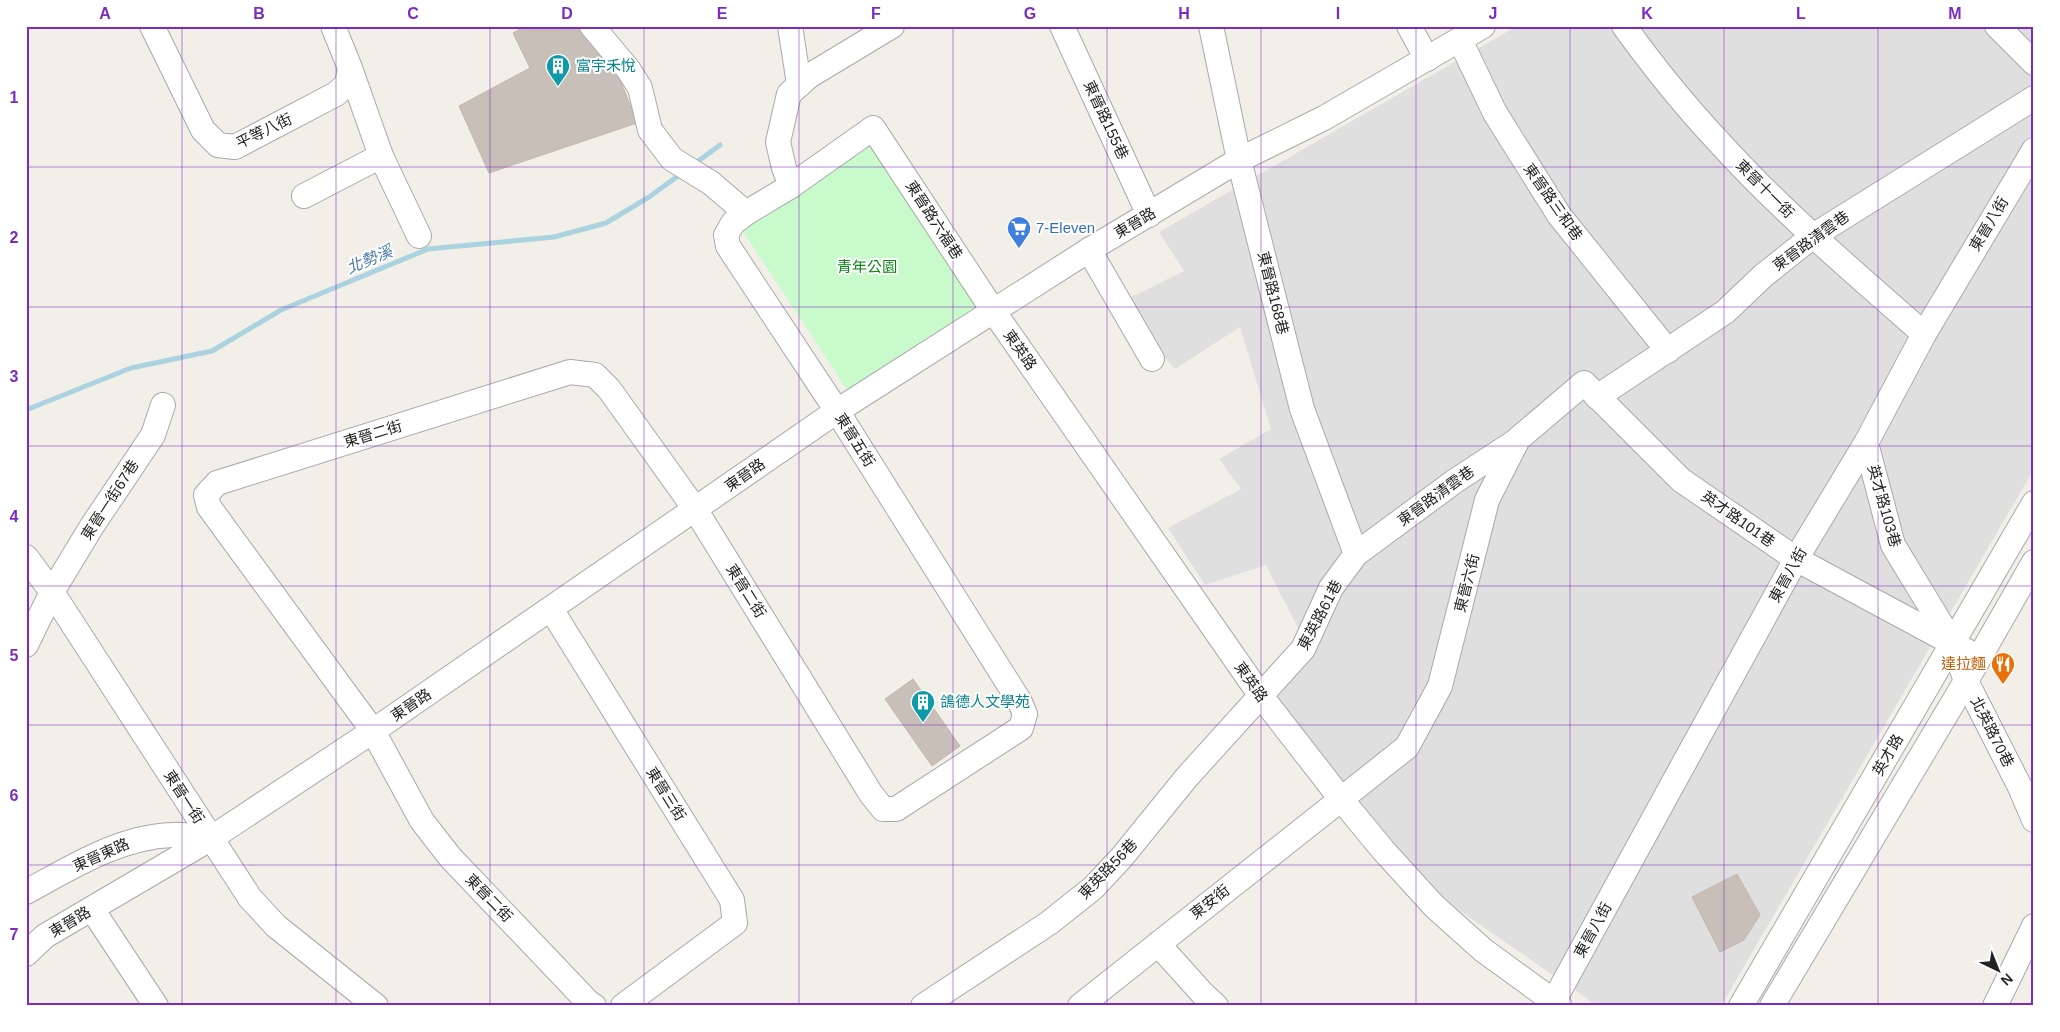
<svg xmlns="http://www.w3.org/2000/svg" width="2060" height="1032" viewBox="0 0 2060 1032" font-family="Helvetica,'Noto Sans TC',sans-serif">
<rect width="100%" height="100%" fill="#f2efe9"/>
<!-- residential -->
<polygon fill="#e0dfdf" points="1517,26 2034,26 2034,469 1721,1006 1598,1006 1431,891 1272,695 1309,650 1266,565 1205,585 1168,528 1241,489 1219,459 1271,429 1240,327 1175,369 1117,304 1184,271 1159,232"/>
<!-- park -->
<polygon fill="#c8facc" points="882,138 992,304 852,397 742,230"/>
<g fill="none" stroke-linecap="round" stroke-linejoin="round">
<!-- stream -->
<g stroke="#aad3df" stroke-width="5">
<polyline points="693,165 720,145"/>
<polyline points="26,410 131,368 212,351 281,310 428,249 554,237 606,223 649,197 682,173"/>
</g>
</g>
<!-- building -->
<g fill="#c7bfb8" stroke="#c4b6ab">
<polygon points="525,26 572,26 582,30 610,54 637,123 489,173 459,106 530,68 513,33"/>
<polygon points="913,679 960,746 932,766 885,699"/>
<polygon points="1737,874 1760,915 1744,940 1720,952 1692,897"/>
</g>
<g fill="none" stroke-linecap="round" stroke-linejoin="round">
<!-- minor casing -->
<g stroke="#a9a9a9" stroke-width="26">
<g id="minor">
<polyline points="152,26 203,130 218,145 235,147 336,94 347,84 350,68 333,26"/>
<polyline points="592,26 628,69 640,88 650,130 672,159 711,183 746,213"/>
<polyline points="790,26 799,84"/>
<polyline points="1062,26 1149,215"/>
<polyline points="1211,26 1239,160 1302,409 1356,554"/>
<polyline points="1409,26 1427,59"/>
<path d="M1624 26C1653 66 1684 105 1718 141 1781 211 1854 272 1924 334"/>
<polyline points="1997,26 2034,63"/>
<polyline points="1460,40 1495,113 1559,215 1668,351"/>
<polyline points="350,68 381,156 419,236"/>
<polyline points="791,186 784,168 778,142 789,94 809,76 892,26"/>
<polyline points="304,196 381,156"/>
<polyline points="1089,250 1152,359"/>
<polyline points="1597,397 1725,312 1764,275 1813,236 2034,98"/>
<polyline points="1866,443 1893,545 1953,644 1966,681 2020,787 2034,820"/>
<polyline points="26,557 52,592 250,898 276,926 376,1006"/>
<polyline points="551,609 732,900 735,923 623,1006"/>
<polyline points="26,645 52,592 92,526 153,435 163,405"/>
<path d="M26 892C72 867 119 837 172 835 185 834 198 837 210 839"/>
<polyline points="92,909 156,1006"/>
<polyline points="1158,944 1202,993 1216,1006"/>
<polyline points="26,954 45,936 210,839 373,731 837,411 1089,250 1239,160 1324,118 1483,26"/>
<polyline points="594,1006 589,1003 450,857 422,821 373,731 209,507 206,495 217,483 570,372 595,375 609,389 695,509 871,794 883,809 896,809 1021,728 1025,714 1020,702 837,411 728,246 726,235 733,223 746,213 791,186 873,128 994,312 1261,696 1341,799 1383,850 1434,906 1483,950 1560,1006"/>
<polyline points="923,1006 1049,923 1093,888 1122,857 1187,777 1303,649 1331,588 1356,554 1455,481 1516,441"/>
<polyline points="1080,1006 1407,747 1440,686 1487,500 1518,439 1584,383 1681,480 1796,559 1978,657"/>
<polyline points="1551,1006 1796,559 1866,443 1924,334 2034,150"/>
<polyline points="1741,1006 2034,503"/>
<polyline points="1772,1006 1966,681 2034,562"/>
<polyline points="1995,1006 2034,926"/>
</g>
</g>
<!-- minor -->
<use href="#minor" stroke="#fff" stroke-width="24"/>
</g>
<!-- grid -->
<path fill="none" stroke="#7b2cbf" stroke-width="1" stroke-opacity="0.55" d="M182 26V1006M336 26V1006M490 26V1006M644 26V1006M799 26V1006M953 26V1006M1107 26V1006M1261 26V1006M1416 26V1006M1570 26V1006M1724 26V1006M1878 26V1006M26 167H2034M26 307H2034M26 446H2034M26 586H2034M26 725H2034M26 865H2034"/>
<!-- icons -->
<defs>
<g id="building-pin" transform="scale(1.25)"><path d="M0 17L-7.5 6A9.5 9.5 0 1 1 7.5 6Z" fill="#0f9aa8" stroke="#fff"/><path d="M-4-6H4V6H1V3H-1V6H-4ZM-2.5-4.3h1.7v1.8h-1.7ZM.8-4.3h1.7v1.8H.8ZM-2.5-1h1.7V.8h-1.7ZM.8-1h1.7V.8H.8Z" fill="#fff"/></g>
<g id="supermarket-pin" transform="scale(1.25)"><path d="M0 17L-7.5 6A9.5 9.5 0 1 1 7.5 6Z" fill="#3f7fe0" stroke="#fff"/><path d="M-6-5.5h2.5l.6 2H6L4.5 2H-2.5L-4.4-4H-6ZM-1.5 3.2a1.3 1.3 0 1 0 .1 0ZM3 3.2a1.3 1.3 0 1 0 .1 0Z" fill="#fff"/></g>
<g id="restaurant-pin" transform="scale(1.25)"><path d="M0 17L-7.5 6A9.5 9.5 0 1 1 7.5 6Z" fill="#e8710a" stroke="#fff"/><path d="M-5-6h1v4h1v-4h1v4h1v-4h1v5L-1.5 .5V6h-2V.5L-5-1ZM5-6V6H3V1.5H1.5Q1.5-4 5-6Z" fill="#fff"/></g>
</defs>
<g fill-rule="evenodd">
<use href="#building-pin" x="558" y="66"/>
<use href="#supermarket-pin" x="1019" y="228"/>
<use href="#restaurant-pin" x="2003" y="664"/>
<use href="#building-pin" x="923" y="702"/>
</g>
<g text-anchor="middle" stroke-width="4" stroke-linejoin="round" paint-order="stroke">
<!-- culture labels -->
<g font-size="15" fill="#0d838f" stroke="#fff" text-anchor="start">
<text x="576" y="71">富宇禾悅</text>
<text x="940" y="707">鴿德人文學苑</text>
</g>
<!-- street labels -->
<g font-size="15" fill="#222" stroke="#fff">
<text transform="translate(1106 120) rotate(65)" y="5">東晉路155巷</text>
<text transform="translate(264 131) rotate(-26)" y="5">平等八街</text>
<text transform="translate(1765 189) rotate(45)" y="5">東晉十一街</text>
<text transform="translate(1553 202) rotate(55)" y="5">東晉路三和巷</text>
<text transform="translate(934 220) rotate(57)" y="5">東晉路六福巷</text>
<text transform="translate(1135 223) rotate(-31)" y="5">東晉路</text>
<text transform="translate(1989 224) rotate(-59)" y="5">東晉八街</text>
<text transform="translate(1811 241) rotate(-36)" y="5">東晉路清雲巷</text>
<text transform="translate(1273 293) rotate(76)" y="5">東晉路168巷</text>
<text transform="translate(1020 350) rotate(55)" y="5">東英路</text>
<text transform="translate(373 434) rotate(-17)" y="5">東晉二街</text>
<text transform="translate(855 440) rotate(58)" y="5">東晉五街</text>
<text transform="translate(745 475) rotate(-35)" y="5">東晉路</text>
<text transform="translate(1436 496) rotate(-36)" y="5">東晉路清雲巷</text>
<text transform="translate(110 500) rotate(-57)" y="5">東晉一街67巷</text>
<text transform="translate(1884 506) rotate(74)" y="5">英才路103巷</text>
<text transform="translate(1738 519) rotate(35)" y="5">英才路101巷</text>
<text transform="translate(1788 575) rotate(-61)" y="5">東晉八街</text>
<text transform="translate(1467 583) rotate(-76)" y="5">東晉六街</text>
<text transform="translate(746 591) rotate(58)" y="5">東晉二街</text>
<text transform="translate(1320 615) rotate(-62)" y="5">東英路61巷</text>
<text transform="translate(1251 682) rotate(55)" y="5">東英路</text>
<text transform="translate(411 705) rotate(-34)" y="5">東晉路</text>
<text transform="translate(1992 732) rotate(63)" y="5">北英路70巷</text>
<text transform="translate(1888 755) rotate(-60)" y="5">英才路</text>
<text transform="translate(666 794) rotate(58)" y="5">東晉三街</text>
<text transform="translate(184 797) rotate(57)" y="5">東晉一街</text>
<text transform="translate(101 855) rotate(-24)" y="5">東晉東路</text>
<text transform="translate(1108 869) rotate(-46)" y="5">東英路56巷</text>
<text transform="translate(489 898) rotate(46)" y="5">東晉二街</text>
<text transform="translate(1210 902) rotate(-38)" y="5">東安街</text>
<text transform="translate(70 922) rotate(-31)" y="5">東晉路</text>
<text transform="translate(1593 930) rotate(-61)" y="5">東晉八街</text>
</g>
<!-- shop labels -->
<g font-size="15" fill="#366cbe" stroke="#fff" text-anchor="start">
<text x="1036" y="233">7-Eleven</text>
</g>
<!-- park labels -->
<g font-size="15" fill="#0c8416" stroke="#fff">
<text x="867" y="272">青年公園</text>
</g>
<!-- food labels -->
<g font-size="15" fill="#c56008" stroke="#fff" text-anchor="end">
<text x="1986" y="669">達拉麵</text>
</g>
<!-- water labels -->
<g font-size="16" font-style="italic" fill="#4a7aab" stroke="#fff">
<text transform="translate(369 259) rotate(-23)" y="6">北勢溪</text>
</g>
</g>
<!-- border -->
<rect width="2060" height="1032" fill="none" stroke="#ffffff" stroke-width="55"/>
<!-- north arrow -->
<g transform="translate(1998 970) rotate(137)" stroke="#ffffff" stroke-width="4" paint-order="stroke">
<path d="M0-4L9 19L0 12L-9 19Z" fill="#222222"/>
<text y="-8" font-size="14" font-weight="bold" text-anchor="middle" fill="#222222">N</text>
</g>
<rect x="28" y="28" width="2004" height="976" fill="none" stroke="#7b2cbf" stroke-width="2"/>
<g font-size="16" text-anchor="middle" font-weight="bold" fill="#7b2cbf">
<text x="105" y="19">A</text>
<text x="259" y="19">B</text>
<text x="413" y="19">C</text>
<text x="567" y="19">D</text>
<text x="722" y="19">E</text>
<text x="876" y="19">F</text>
<text x="1030" y="19">G</text>
<text x="1184" y="19">H</text>
<text x="1338" y="19">I</text>
<text x="1493" y="19">J</text>
<text x="1647" y="19">K</text>
<text x="1801" y="19">L</text>
<text x="1955" y="19">M</text>
<text x="14" y="103">1</text>
<text x="14" y="243">2</text>
<text x="14" y="382">3</text>
<text x="14" y="522">4</text>
<text x="14" y="661">5</text>
<text x="14" y="801">6</text>
<text x="14" y="940">7</text>
</g>
</svg>
